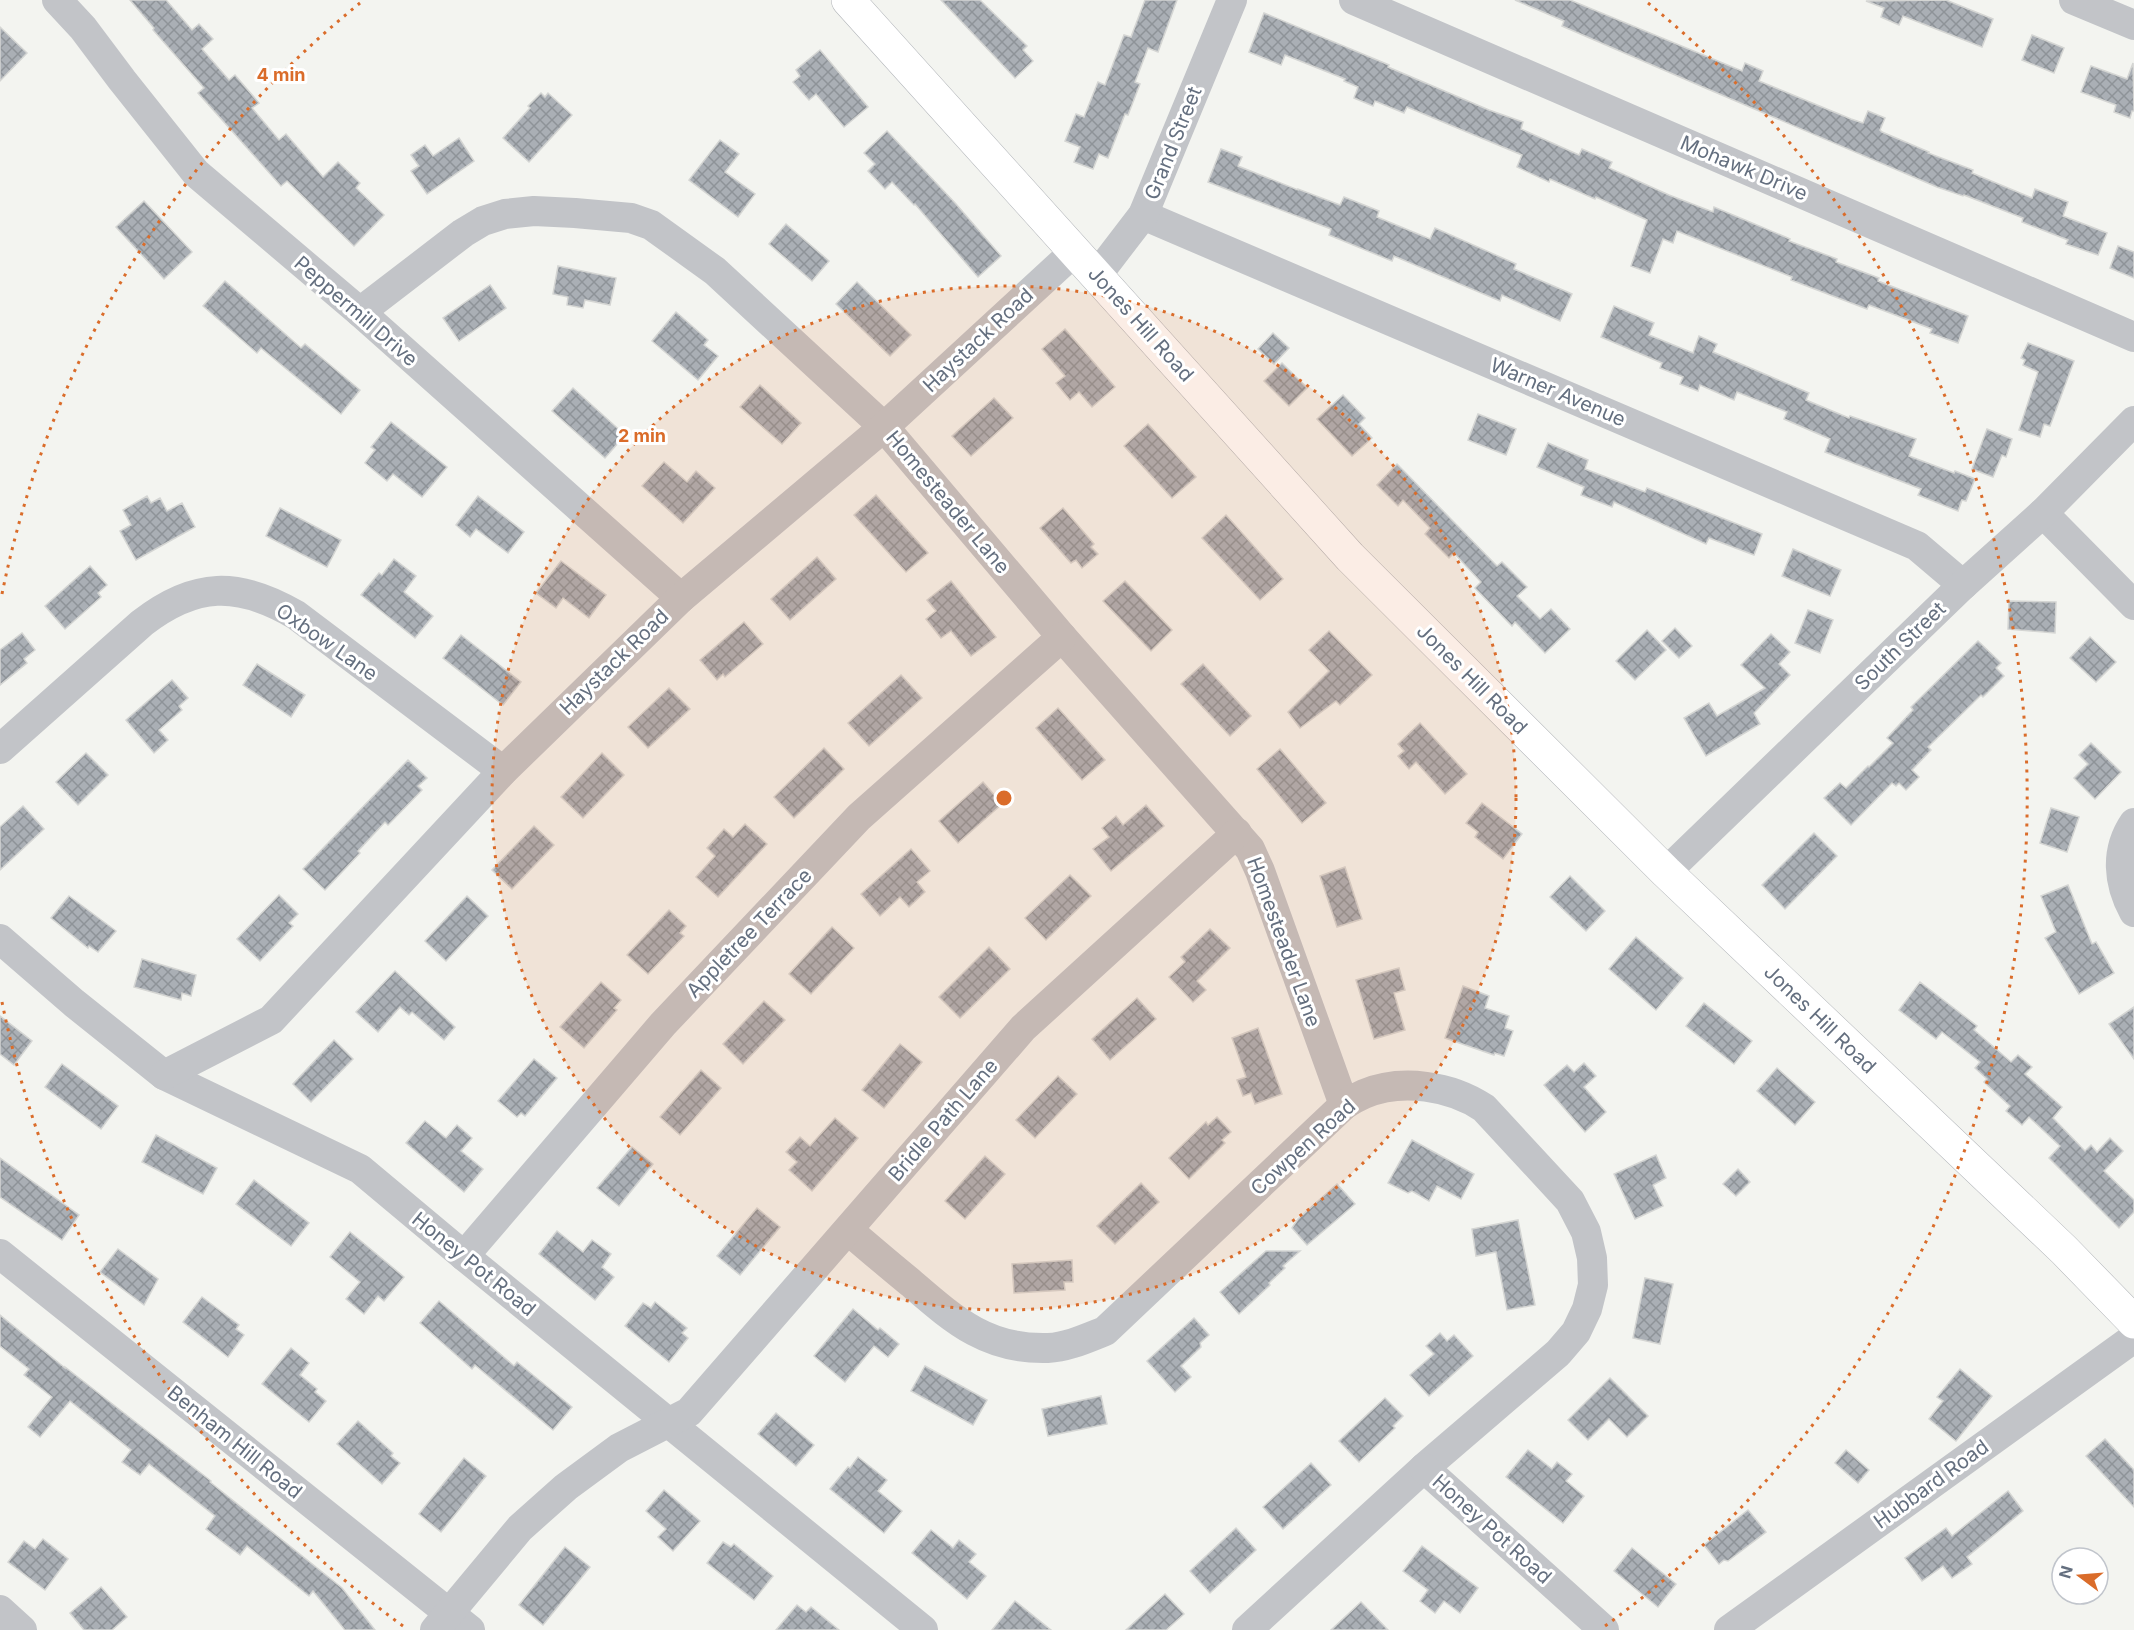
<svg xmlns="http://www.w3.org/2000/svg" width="2134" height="1630" viewBox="0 0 2134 1630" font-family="Inter,sans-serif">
<defs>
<pattern id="building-cross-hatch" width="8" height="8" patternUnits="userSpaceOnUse" patternTransform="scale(1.5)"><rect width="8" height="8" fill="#aaafb5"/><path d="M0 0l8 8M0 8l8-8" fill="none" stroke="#8e9398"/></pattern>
</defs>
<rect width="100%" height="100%" fill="#f3f4f0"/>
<!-- building -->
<g fill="url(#building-cross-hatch)" stroke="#d4d5d3" stroke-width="1.5">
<polygon points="130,0 166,0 192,30 199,24 213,39 202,49 229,80 235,75 259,103 252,108 279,140 286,134 323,177 338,162 360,183 356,188 384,215 354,246 287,181 281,186 198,93 204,88 153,30 154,28"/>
<polygon points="941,0 980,0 1027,46 1023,50 1033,61 1015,78"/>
<polygon points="1145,0 1177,0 1158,52 1148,48 1135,82 1140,84 1128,115 1125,114 1108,158 1099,154 1093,169 1074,162 1080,147 1065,141 1076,114 1084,117 1098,82 1105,85 1124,35 1131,37"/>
<polygon points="1515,0 1570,0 1742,71 1745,63 1763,71 1759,81 1851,119 1863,123 1868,111 1885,118 1880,130 1882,132 1929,152 1928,153 1973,170 1972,173 2032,198 2035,189 2068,202 2063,216 2107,233 2098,255 2066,244 2068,240 2022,222 2023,218 1964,195 1963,196 1937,187 1703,87 1562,26 1564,21"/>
<polygon points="1946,0 1993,19 1982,47 1903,16 1899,25 1881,17 1884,8 1866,1"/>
<polygon points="1264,13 1389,65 1388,67 1489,110 1523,122 1521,129 1579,155 1582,149 1612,162 1609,168 1669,195 1713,212 1714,207 1745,220 1790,239 1789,241 1837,259 1836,262 1879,278 1878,281 1968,316 1958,343 1930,333 1932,329 1869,305 1867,309 1791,280 1792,277 1677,231 1673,243 1663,239 1650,273 1631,266 1647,220 1596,197 1595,199 1550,179 1549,182 1517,167 1522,155 1407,107 1404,113 1375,101 1373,106 1354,98 1358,87 1344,81 1345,79 1285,55 1281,65 1249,52"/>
<polygon points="0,27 27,53 0,81"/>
<polygon points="2032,35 2064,48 2054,73 2022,60"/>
<polygon points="820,50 868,107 844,127 816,94 809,100 793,82 800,76 796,70"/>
<polygon points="2133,63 2134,111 2132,111 2130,118 2114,112 2116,105 2081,92 2091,66 2127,79"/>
<polygon points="541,93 545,97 548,93 572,115 529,162 503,138 530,108 528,106"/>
<polygon points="887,131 956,204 1001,256 978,277 915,204 914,205 892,182 885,189 868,171 875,164 864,153"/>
<polygon points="459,138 474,161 427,194 411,171 419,166 411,155 425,145 433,156"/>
<polygon points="720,140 739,154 725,172 755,194 738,217 689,180"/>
<polygon points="1221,149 1242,157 1238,166 1298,190 1298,189 1340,205 1344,197 1379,211 1377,217 1430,239 1435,228 1516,264 1514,269 1572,294 1560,321 1502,295 1500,301 1394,256 1392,261 1329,235 1331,229 1208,182"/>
<polygon points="144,201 192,252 164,279 116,227"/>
<polygon points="786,224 829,261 812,281 769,244"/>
<polygon points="2118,246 2134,252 2134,278 2110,268"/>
<polygon points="558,266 616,278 610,305 585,300 583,308 567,305 568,297 553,294"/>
<polygon points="225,281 301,348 305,344 360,390 341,414 261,348 257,353 203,306"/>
<polygon points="857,282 911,335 890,356 836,304"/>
<polygon points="490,285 506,308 459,341 443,318"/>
<polygon points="1614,306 1654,323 1649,335 1693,353 1699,336 1717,344 1713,352 1809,393 1806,400 1849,418 1850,416 1916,439 1909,456 1954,473 1955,471 1975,479 1966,501 1962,500 1958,511 1918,495 1921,489 1825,452 1830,439 1784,419 1787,412 1737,392 1734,400 1700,385 1698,391 1680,384 1683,377 1660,368 1662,363 1601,337"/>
<polygon points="676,312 708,340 704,345 718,356 698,380 652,341"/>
<polygon points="1065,329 1115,387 1092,407 1079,392 1070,400 1056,383 1065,376 1042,349"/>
<polygon points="1273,333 1289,348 1274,364 1258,349"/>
<polygon points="2028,343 2074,361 2050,426 2044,424 2040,437 2019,430 2038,372 2023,365 2025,360 2021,358"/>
<polygon points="1282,363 1307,388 1289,406 1264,381"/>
<polygon points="760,385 801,423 782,444 740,407"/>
<polygon points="573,388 625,435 605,458 552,411"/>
<polygon points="1343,395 1365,418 1359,424 1372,438 1352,456 1317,419"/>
<polygon points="994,398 1013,418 971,456 952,436"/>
<polygon points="1478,414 1516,429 1506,455 1468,440"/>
<polygon points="391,422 447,467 422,497 393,474 387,481 365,463 375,450 371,447"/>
<polygon points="1148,424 1196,477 1172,498 1124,446"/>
<polygon points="1987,429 2012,439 2006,457 2002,455 1993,477 1972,469"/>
<polygon points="1548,443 1588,460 1585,469 1645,492 1647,488 1762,534 1754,555 1709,538 1706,544 1614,502 1612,507 1581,495 1584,487 1537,467"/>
<polygon points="664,462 687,482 696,471 715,488 683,523 642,486"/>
<polygon points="1397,464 1497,566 1502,562 1527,587 1517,596 1540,619 1551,609 1570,629 1545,653 1515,622 1512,626 1475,588 1481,582 1454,553 1449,558 1425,534 1430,528 1403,500 1398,506 1377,485"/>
<polygon points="876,495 928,553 906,572 854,515"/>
<polygon points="147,496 151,503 160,498 167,511 182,503 195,527 136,560 120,531 131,525 123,510"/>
<polygon points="478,496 524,532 508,553 476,529 470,537 456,525"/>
<polygon points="280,508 341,540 327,567 266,536"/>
<polygon points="1063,508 1094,544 1091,547 1098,554 1082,568 1076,560 1071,563 1040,528"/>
<polygon points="1226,515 1283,579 1260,600 1202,538"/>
<polygon points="1793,549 1841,570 1830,596 1782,576"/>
<polygon points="817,557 836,579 790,620 771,599"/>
<polygon points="394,559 416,576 404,592 433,616 415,638 361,595 379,573 382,575"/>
<polygon points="561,561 606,595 589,618 563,598 556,608 536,593"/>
<polygon points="90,566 107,585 98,593 101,597 65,629 45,606"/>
<polygon points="951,581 996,637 971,656 951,631 941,638 926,619 936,611 927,600"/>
<polygon points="1125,581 1172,630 1151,651 1103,601"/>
<polygon points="2009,601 2056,602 2055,633 2008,629"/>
<polygon points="1808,610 1833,620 1820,653 1795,643"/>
<polygon points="744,622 763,644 725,677 723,674 717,680 700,660"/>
<polygon points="1675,628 1692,646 1679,658 1662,641"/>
<polygon points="1647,630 1666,650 1635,680 1616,661"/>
<polygon points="1329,631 1372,675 1340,705 1336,701 1300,728 1288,712 1329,671 1309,650"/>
<polygon points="22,633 35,650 24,659 27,663 0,685 0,650"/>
<polygon points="1771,634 1790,652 1779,664 1790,675 1754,713 1760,724 1706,756 1684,718 1709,703 1717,716 1765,688 1741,665"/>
<polygon points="461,635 521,682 503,705 443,658"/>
<polygon points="2090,637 2116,662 2096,682 2070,658"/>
<polygon points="1978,641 2001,663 1996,668 2004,676 1983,697 1981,695 1928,747 1931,750 1912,770 1919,777 1906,790 1899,783 1896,786 1892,783 1851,825 1824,798 1840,783 1846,788 1868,766 1869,767 1893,743 1887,738 1913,710 1911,707"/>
<polygon points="257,664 305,695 291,717 243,685"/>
<polygon points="1203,664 1251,716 1230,736 1181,684"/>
<polygon points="901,675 922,698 869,746 848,723"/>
<polygon points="172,680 188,698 179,706 182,710 159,730 168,740 154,753 126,720"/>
<polygon points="669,688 690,709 648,748 628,727"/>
<polygon points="1058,708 1105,760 1082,780 1036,728"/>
<polygon points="1420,723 1467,774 1445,794 1416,762 1409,769 1398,756 1404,751 1398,744"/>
<polygon points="2091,743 2121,772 2095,799 2074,778 2088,764 2079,755"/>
<polygon points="824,748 844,769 794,818 774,797"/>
<polygon points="1280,749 1326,803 1302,823 1257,769"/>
<polygon points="86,753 108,775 78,805 56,782"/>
<polygon points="602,753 624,775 583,818 561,797"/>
<polygon points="408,760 427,778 418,786 422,790 388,825 385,822 358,851 360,853 325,890 303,869"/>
<polygon points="983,782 1002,804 958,843 939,821"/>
<polygon points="1482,803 1522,834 1503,859 1475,837 1478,832 1466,823"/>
<polygon points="1146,805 1164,826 1111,871 1093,849 1109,837 1102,828 1116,816 1123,825"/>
<polygon points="23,806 44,829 0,870 0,827"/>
<polygon points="2051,808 2079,817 2067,852 2040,843"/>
<polygon points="745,824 767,844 718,897 696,877 715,856 707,848 724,829 733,837"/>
<polygon points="534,826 554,845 512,889 492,870"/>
<polygon points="1814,833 1837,856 1785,909 1762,885"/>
<polygon points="911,849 930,871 917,882 925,892 909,907 900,897 880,916 861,894"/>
<polygon points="1345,867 1362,919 1337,927 1320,876"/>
<polygon points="1070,875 1091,896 1046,940 1025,918"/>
<polygon points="1570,876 1605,911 1586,931 1550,897"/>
<polygon points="2068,885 2092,944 2096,942 2114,973 2079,994 2045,938 2056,932 2041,896"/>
<polygon points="279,895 298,914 289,923 293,926 260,961 237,939"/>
<polygon points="69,896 116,931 98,952 89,946 88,948 51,918"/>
<polygon points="467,896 488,916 446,961 425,941"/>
<polygon points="669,910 686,926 680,933 684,936 648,974 627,955"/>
<polygon points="832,927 854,948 811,994 789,974"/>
<polygon points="1210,929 1230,948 1197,981 1206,990 1193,1002 1169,977 1185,962 1181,957"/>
<polygon points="1636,937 1683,978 1656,1010 1609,969"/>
<polygon points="989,947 1010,969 960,1018 939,997"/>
<polygon points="142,959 196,975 191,996 182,993 181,1000 134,987"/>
<polygon points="1399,968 1405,990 1394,993 1405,1030 1374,1039 1356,980"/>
<polygon points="395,971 455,1027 444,1040 412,1012 409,1015 400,1007 378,1032 356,1012"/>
<polygon points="601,982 621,1000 614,1008 617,1010 584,1048 560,1027"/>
<polygon points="1920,982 1977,1026 1974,1030 2011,1062 2018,1055 2032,1067 2025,1074 2062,1107 2053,1118 2085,1151 2091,1145 2097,1152 2110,1138 2123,1151 2104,1171 2134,1200 2134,1212 2119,1228 2049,1158 2060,1146 2029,1117 2022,1125 2006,1111 2010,1106 1984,1082 1987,1079 1975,1068 1980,1062 1942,1032 1936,1039 1899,1010"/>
<polygon points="1463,986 1489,996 1485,1008 1509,1016 1505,1028 1513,1031 1504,1056 1495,1053 1494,1055 1445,1038"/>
<polygon points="1137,998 1156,1019 1110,1060 1092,1039"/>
<polygon points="764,1001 785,1020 743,1064 723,1044"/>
<polygon points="1704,1003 1752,1041 1734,1064 1686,1026"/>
<polygon points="2134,1007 2134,1059 2109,1024"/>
<polygon points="0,1016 32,1041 14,1065 0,1054"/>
<polygon points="1258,1028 1282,1094 1255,1104 1251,1093 1243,1096 1237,1080 1246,1077 1232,1038"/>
<polygon points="334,1040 353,1059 311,1102 293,1084"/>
<polygon points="900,1044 922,1062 884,1108 862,1090"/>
<polygon points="534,1059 557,1078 525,1116 521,1113 517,1117 498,1101"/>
<polygon points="1584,1063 1596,1076 1584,1087 1606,1112 1585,1132 1544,1085 1567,1065 1574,1072"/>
<polygon points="62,1064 118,1106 101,1129 45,1087"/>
<polygon points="1777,1068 1815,1102 1795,1125 1757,1091"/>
<polygon points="701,1070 721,1088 680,1135 660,1117"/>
<polygon points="1058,1076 1077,1094 1035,1138 1016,1120"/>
<polygon points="1217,1117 1231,1132 1222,1140 1225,1143 1189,1179 1169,1158 1206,1122 1208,1125"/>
<polygon points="835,1118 858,1138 812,1191 789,1170 797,1162 786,1152 800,1137 810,1146"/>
<polygon points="425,1121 446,1138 457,1125 472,1138 461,1151 483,1169 464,1192 406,1143"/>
<polygon points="156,1135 217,1168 203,1194 142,1162"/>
<polygon points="1412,1140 1474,1174 1461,1199 1437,1186 1429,1201 1412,1191 1408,1193 1388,1183"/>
<polygon points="632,1147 653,1164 619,1206 597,1188"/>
<polygon points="1656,1155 1666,1178 1653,1185 1663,1206 1635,1219 1614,1174"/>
<polygon points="985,1156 1005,1174 965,1219 945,1201"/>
<polygon points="0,1158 79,1215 62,1240 0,1197"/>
<polygon points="1738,1169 1750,1182 1736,1196 1723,1184"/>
<polygon points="254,1180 309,1223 291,1246 236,1204"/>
<polygon points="1141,1183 1159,1202 1115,1244 1097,1226"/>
<polygon points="1337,1184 1355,1204 1307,1245 1292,1228 1298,1219"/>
<polygon points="757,1208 780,1227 740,1275 717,1256"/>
<polygon points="1518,1220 1535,1305 1507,1310 1496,1252 1476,1256 1472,1229"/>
<polygon points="557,1231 583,1252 592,1240 611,1254 602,1267 614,1277 595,1300 539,1254"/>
<polygon points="350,1232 404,1277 384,1301 378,1296 364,1314 346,1299 360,1282 330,1257"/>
<polygon points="118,1249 158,1279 144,1305 100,1272"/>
<polygon points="1266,1251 1300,1251 1283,1266 1285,1268 1269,1283 1270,1285 1239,1314 1220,1292"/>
<polygon points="1072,1260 1073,1282 1064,1282 1065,1290 1014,1293 1012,1264"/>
<polygon points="1645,1278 1673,1284 1660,1344 1633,1338"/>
<polygon points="202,1297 239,1325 236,1329 244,1335 228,1357 183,1322"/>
<polygon points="439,1301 514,1366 517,1362 572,1407 553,1430 475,1365 472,1369 420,1323"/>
<polygon points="655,1302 687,1328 682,1333 688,1338 669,1362 625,1326 643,1303 651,1308"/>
<polygon points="853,1309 878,1330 880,1328 899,1344 888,1357 874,1346 845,1382 814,1356"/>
<polygon points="0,1315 65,1368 65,1367 211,1481 210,1482 342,1588 375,1630 345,1630 313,1591 309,1596 247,1546 240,1555 206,1529 215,1516 149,1464 140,1475 122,1462 131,1450 70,1401 40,1437 28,1427 52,1397 24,1375 29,1369 0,1346"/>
<polygon points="1194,1318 1209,1335 1200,1343 1201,1347 1181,1366 1191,1377 1175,1392 1147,1361"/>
<polygon points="1440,1333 1447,1341 1454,1335 1473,1356 1429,1396 1410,1375 1434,1354 1426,1346"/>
<polygon points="291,1348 309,1363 300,1375 317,1389 315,1392 326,1401 309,1422 262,1384"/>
<polygon points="925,1366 987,1400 973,1425 911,1391"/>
<polygon points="1960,1369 1992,1396 1956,1441 1929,1419 1943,1401 1937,1397"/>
<polygon points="1610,1378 1648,1416 1627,1437 1609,1419 1588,1440 1568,1420"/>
<polygon points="1101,1396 1107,1424 1048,1436 1042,1409"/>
<polygon points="1385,1398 1403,1416 1393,1426 1395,1428 1359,1462 1339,1441"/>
<polygon points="776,1413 814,1445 796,1466 758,1434"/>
<polygon points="358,1421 393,1453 391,1456 400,1463 382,1484 337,1444"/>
<polygon points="2105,1439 2134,1470 2134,1507 2086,1456"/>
<polygon points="1528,1450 1552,1469 1557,1462 1572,1474 1566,1481 1584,1496 1563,1523 1506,1477"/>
<polygon points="1846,1450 1869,1470 1858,1483 1835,1463"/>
<polygon points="858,1457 887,1480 878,1491 902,1511 884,1533 830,1489 848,1467 850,1468"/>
<polygon points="464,1458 486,1476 441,1532 419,1514"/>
<polygon points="1311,1463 1331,1485 1283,1529 1263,1507"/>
<polygon points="664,1490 700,1521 673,1551 658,1537 666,1529 646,1511"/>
<polygon points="2008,1491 2023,1511 1967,1557 1972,1564 1952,1578 1943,1566 1922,1581 1905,1558 1946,1528 1952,1536"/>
<polygon points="1748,1510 1766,1532 1728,1561 1724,1560 1719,1564 1704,1545"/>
<polygon points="1236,1528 1256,1550 1210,1593 1190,1571"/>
<polygon points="931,1530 953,1548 959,1540 976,1554 969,1562 986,1576 967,1599 912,1553"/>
<polygon points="43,1539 68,1559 45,1590 8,1562 24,1541 35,1549"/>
<polygon points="723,1542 731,1547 734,1544 773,1576 754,1600 707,1563"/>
<polygon points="1422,1546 1478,1588 1460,1613 1444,1601 1435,1613 1420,1601 1428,1590 1403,1571"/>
<polygon points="565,1547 590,1567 543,1625 519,1605"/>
<polygon points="1632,1548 1676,1584 1658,1607 1614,1571"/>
<polygon points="101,1587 127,1617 112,1630 84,1630 70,1613"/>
<polygon points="1165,1594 1184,1614 1166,1630 1126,1630"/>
<polygon points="1015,1601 1051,1630 992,1630"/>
<polygon points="1361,1602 1388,1630 1331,1630"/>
<polygon points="797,1605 806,1612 811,1607 839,1630 776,1630"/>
</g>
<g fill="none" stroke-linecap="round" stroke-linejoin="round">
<!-- major casing -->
<g stroke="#b2b5b9" stroke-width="34">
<polyline id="major" points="848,0 1350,557 1666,872 2064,1250 2134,1322"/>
</g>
<!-- minor -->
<g stroke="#c2c4c8" stroke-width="30">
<polyline points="57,0 83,28 122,80 196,173 360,312 681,598"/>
<polyline points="1354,0 2134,337"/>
<polyline points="2074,0 2134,25"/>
<polyline points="1143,215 1917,546 1963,585"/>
<polyline points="1097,275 1143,215 1232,0"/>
<polyline points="360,312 463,233 483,221 505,214 534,211 575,213 631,218 651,225 715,271 884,427 1062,637 1250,849 1260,871 1344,1105"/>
<polyline points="2043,513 2134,605"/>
<path d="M0 749 142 623C195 582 238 581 296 615L503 771"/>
<path d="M2134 823C2115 851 2118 883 2134 912"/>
<polyline points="1666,872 1963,585 2043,513 2134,421"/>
<polyline points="0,939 74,1003 164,1075 360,1169 464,1256 923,1630"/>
<polyline points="164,1075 271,1020 503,771 681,598 884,427 1074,252"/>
<path d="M848 1230C869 1248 890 1266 911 1283 954 1320 987 1350 1048 1348 1068 1347 1087 1338 1105 1331L1344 1105C1350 1101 1357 1097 1364 1094 1402 1078 1451 1086 1484 1108L1570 1201 1586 1232 1592 1258 1593 1285 1587 1309 1576 1332 1558 1353 1424 1468 1247 1630"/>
<polyline points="0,1254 470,1630"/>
<polyline points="464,1256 663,1024 859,817 1062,637"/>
<polyline points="1424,1468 1604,1630"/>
<polyline points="0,1610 22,1630"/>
<polyline points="435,1630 520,1528 566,1487 619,1448 689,1412 1023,1028 1237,833"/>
<polyline points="1729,1630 2134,1338"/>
</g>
<!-- major -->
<use href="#major" stroke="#fff" stroke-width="33"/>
</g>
<!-- distance rings -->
<circle cx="1004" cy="798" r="512" fill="#da6c2a" fill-opacity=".12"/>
<g fill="none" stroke="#da6c2a" stroke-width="3" stroke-dasharray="3 6">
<circle cx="1004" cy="798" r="512"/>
<path d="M403 1626A1023 1023 0 0 1 2 1002M2 594A1023 1023 0 0 1 360 3M1648 3A1023 1023 0 0 1 1605 1626"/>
</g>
<g text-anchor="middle" stroke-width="6" stroke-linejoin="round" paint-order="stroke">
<!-- street labels -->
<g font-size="20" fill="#646f7f" stroke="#fff">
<text transform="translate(1173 143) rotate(-68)" y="7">Grand Street</text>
<text transform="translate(1744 168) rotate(23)" y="7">Mohawk Drive</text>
<text transform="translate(356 311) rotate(41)" y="7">Peppermill Drive</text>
<text transform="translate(1141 324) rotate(48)" y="7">Jones Hill Road</text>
<text transform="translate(978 340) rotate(-43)" y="7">Haystack Road</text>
<text transform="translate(1558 392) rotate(23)" y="7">Warner Avenue</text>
<text transform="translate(948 502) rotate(50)" y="7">Homesteader Lane</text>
<text transform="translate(327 642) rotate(35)" y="7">Oxbow Lane</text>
<text transform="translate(1900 646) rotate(-44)" y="7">South Street</text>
<text transform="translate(614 662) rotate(-44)" y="7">Haystack Road</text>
<text transform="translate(1472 679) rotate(45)" y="7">Jones Hill Road</text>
<text transform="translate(749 933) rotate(-46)" y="7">Appletree Terrace</text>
<text transform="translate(1284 942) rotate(70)" y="7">Homesteader Lane</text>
<text transform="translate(1820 1019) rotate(44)" y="7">Jones Hill Road</text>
<text transform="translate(943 1120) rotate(-49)" y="7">Bridle Path Lane</text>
<text transform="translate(1303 1147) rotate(-42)" y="7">Cowpen Road</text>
<text transform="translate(474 1264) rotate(39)" y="7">Honey Pot Road</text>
<text transform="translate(235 1442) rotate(39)" y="7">Benham Hill Road</text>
<text transform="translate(1931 1484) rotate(-36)" y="7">Hubbard Road</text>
<text transform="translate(1492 1529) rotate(42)" y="7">Honey Pot Road</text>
</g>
</g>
<circle cx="1004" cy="798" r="9" fill="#da6c2a" stroke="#fff" stroke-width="3"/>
<g font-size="18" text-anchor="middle" font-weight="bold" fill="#da6c2a" stroke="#fff" stroke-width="6" stroke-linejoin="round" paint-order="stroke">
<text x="281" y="81">4 min</text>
<text x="642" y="442">2 min</text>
</g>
<!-- north arrow -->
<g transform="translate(2080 1576) rotate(286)"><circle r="28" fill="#ffffff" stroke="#c1c5cc" stroke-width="1.5"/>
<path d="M0-4.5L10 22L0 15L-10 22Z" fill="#da6c2a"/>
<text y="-9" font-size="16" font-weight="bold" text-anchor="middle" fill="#646f7f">N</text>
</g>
</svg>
